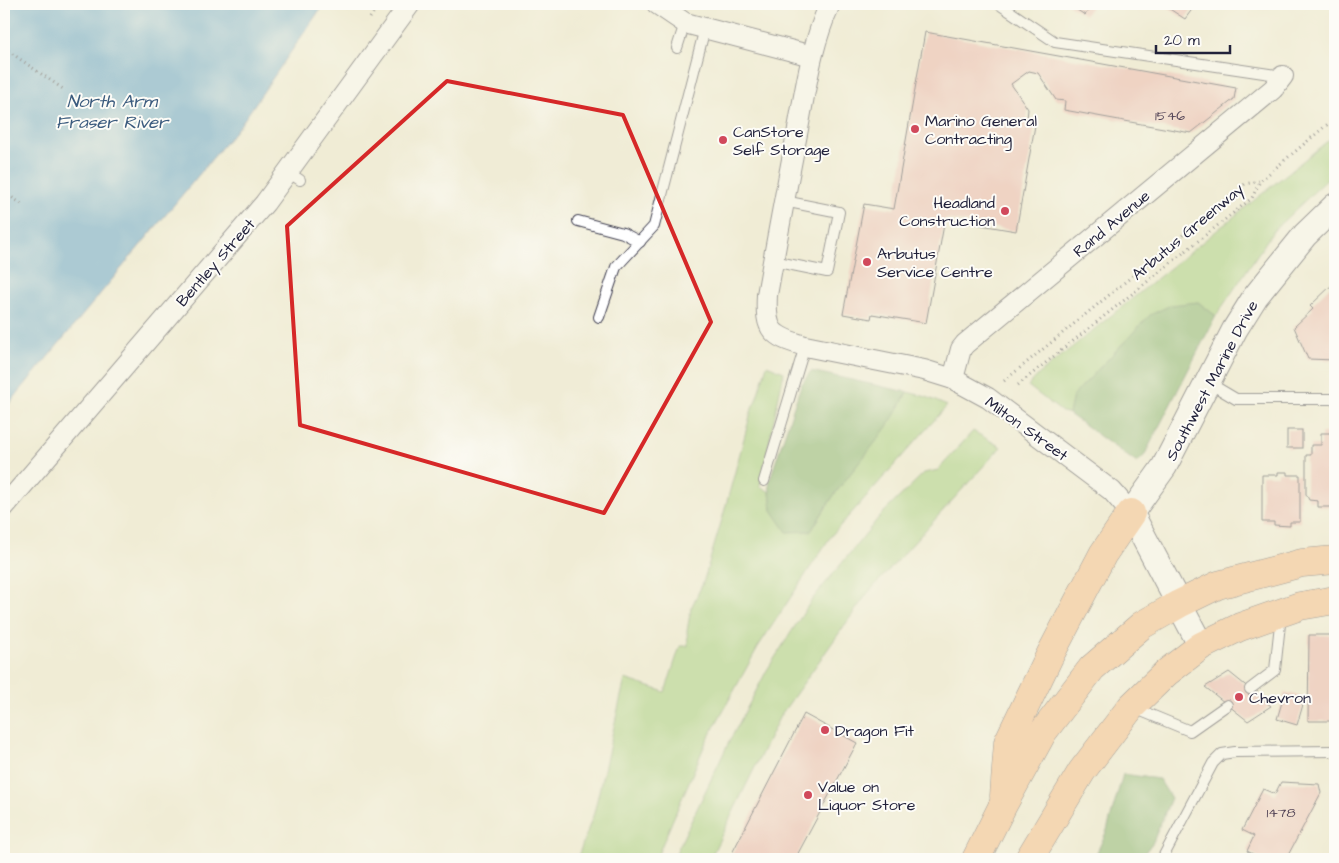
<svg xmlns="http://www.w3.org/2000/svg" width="1339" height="863" viewBox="0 0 1339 863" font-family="'Architects Daughter',sans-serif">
<rect width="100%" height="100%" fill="#fdfcf7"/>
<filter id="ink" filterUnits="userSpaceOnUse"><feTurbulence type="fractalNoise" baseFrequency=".02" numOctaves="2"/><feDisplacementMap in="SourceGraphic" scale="10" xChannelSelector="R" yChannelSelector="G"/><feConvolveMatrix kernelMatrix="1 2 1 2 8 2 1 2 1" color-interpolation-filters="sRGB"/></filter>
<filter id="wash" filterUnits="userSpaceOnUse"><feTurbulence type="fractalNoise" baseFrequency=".0096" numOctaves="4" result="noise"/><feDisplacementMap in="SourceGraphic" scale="20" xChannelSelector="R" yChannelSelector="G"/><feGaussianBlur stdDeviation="1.12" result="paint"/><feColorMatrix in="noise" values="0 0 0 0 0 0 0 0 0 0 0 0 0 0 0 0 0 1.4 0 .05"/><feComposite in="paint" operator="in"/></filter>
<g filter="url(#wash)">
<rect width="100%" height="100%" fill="#f0ecd6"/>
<!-- green -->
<g fill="#a0ce7c" stroke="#61785c">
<polygon points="1335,135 1335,172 1274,230 1216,316 1198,302 1150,315 1073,396 1069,414 1062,412 1028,386 1040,373"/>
<polygon points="767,365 784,372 760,486 770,492 772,510 811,531 841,484 899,408 907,392 927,397 947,406 831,536 758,647 706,742 656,859 577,859 594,813 625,679 665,692 680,646 688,646 687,631 691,608 703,583 723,516 753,405 755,403"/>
<polygon points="973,431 1001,447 867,594 780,716 710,859 673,859 728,744 767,670 811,601 880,516 924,473 938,470"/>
</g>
<!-- forest -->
<g fill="#80b16c" stroke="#516a54">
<polygon points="1198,302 1216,316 1144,456 1137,463 1069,414 1073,396 1150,315 1171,305"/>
<path d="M811 371 907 392C891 427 866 453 843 483 831 498 821 515 811 531L787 532 772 510 769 482 801 385Z"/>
<polygon points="1123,774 1159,779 1171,798 1153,842 1140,859 1094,859 1107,830"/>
</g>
<!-- water -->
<polygon fill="#5aa1d0" stroke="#3e6286" points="4,4 324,4 241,124 4,410"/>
<g id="blocks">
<!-- building -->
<g fill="#edb3ae">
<polygon points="1068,4 1093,4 1085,15"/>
<polygon points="1162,4 1196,4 1185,19"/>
<polygon points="925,32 1236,88 1234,99 1191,133 1064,110 1065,101 1056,100 1038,73 1029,71 1011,84 1028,109 1027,119 1036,120 1016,231 945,219 926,323 872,314 871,319 843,314 864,204 894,209"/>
<polygon points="1335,282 1335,360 1308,359 1294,327 1313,309 1310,306"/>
<rect x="1287" y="430" width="15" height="18"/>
<polygon points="1321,433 1335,433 1335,507 1318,507 1318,501 1309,500 1306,494 1306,455 1311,455 1311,445 1321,445"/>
<polygon points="1278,472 1287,472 1287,475 1300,475 1300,522 1290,522 1290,526 1274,525 1274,522 1262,522 1262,475 1278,475"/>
<polygon points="1309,635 1335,635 1335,721 1308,721"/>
<polygon points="1229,672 1271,706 1248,721 1205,687"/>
<polygon points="1285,692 1305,698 1297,725 1277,719"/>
<polygon points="804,714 857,743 795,859 729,859"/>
<polygon points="1281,782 1319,784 1321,793 1286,859 1263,859 1247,851 1254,836 1242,830 1263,789 1275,794"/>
</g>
</g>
</g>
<g filter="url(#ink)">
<use href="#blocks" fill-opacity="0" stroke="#414052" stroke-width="1"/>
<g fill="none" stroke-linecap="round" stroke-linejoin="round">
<!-- service casing -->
<g stroke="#414052" stroke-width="12">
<g id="service">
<polyline points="999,4 1055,42 1283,76"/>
<polyline points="677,48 685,23"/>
<polyline points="288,172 300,180"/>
<polyline points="578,221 623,233 640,242"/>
<polyline points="773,261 827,272 839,212 784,201"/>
<polyline points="599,317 616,267 654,226 705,28"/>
<polyline points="1209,383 1236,399 1335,399"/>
<polyline points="764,481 805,346"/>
<polyline points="1250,689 1275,670 1281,615"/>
<polyline points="1134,708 1190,731 1227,705"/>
<polyline points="1162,859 1213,763 1222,754 1235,752 1335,751"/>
</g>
</g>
<!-- minor casing -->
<g stroke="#414052" stroke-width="22">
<g id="minor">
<polyline points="657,4 685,23 812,56"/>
<path d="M830 4C812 43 806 86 798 129 787 184 777 239 767 295 765 331 771 336 805 346L924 370 953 379 988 398 1112 491 1131 513"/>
<polyline points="953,379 961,349 965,344 1273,89 1283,76"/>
<polyline points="4,507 265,203 410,4"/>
</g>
</g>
<!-- tertiary casing -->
<g stroke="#414052" stroke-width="27">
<polyline id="tertiary" points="1201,646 1131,513 1164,467 1235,329 1255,297 1305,235 1335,206"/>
</g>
<!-- primary casing -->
<g stroke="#414052" stroke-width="29">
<g id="primary">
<polyline points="1004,796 1008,742 1050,655 1103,554 1131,513"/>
<polyline points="976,859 1003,805 1043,732 1092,668 1142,625 1179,604 1218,585 1302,563 1335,560"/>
<polyline points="1029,859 1082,771 1131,707 1166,673 1201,646 1240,627 1300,606 1335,600"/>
</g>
</g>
<!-- path -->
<g stroke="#414052" stroke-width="3" stroke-dasharray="1 4" stroke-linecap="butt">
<polyline points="370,18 379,4"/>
<polyline points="4,48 63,89"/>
<polyline points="4,192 23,205"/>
<polyline points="1004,381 1245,184 1259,181"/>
<polyline points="1018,385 1252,198 1260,181 1335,118"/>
</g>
<!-- service -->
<use href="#service" stroke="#fff" stroke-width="10"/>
<!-- minor -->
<use href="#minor" stroke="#fff" stroke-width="20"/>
<!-- tertiary -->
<use href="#tertiary" stroke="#fff" stroke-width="25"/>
<!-- primary -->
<use href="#primary" stroke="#f9bc8a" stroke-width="28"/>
</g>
</g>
<!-- marked area -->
<path d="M0 0H1339V863H0ZM447 81 623 115 711 322 604 513 300 425 287 226Z" fill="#f0ecd6" fill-opacity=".55" fill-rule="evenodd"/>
<path fill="none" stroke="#d62828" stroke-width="4" stroke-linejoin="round" d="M447 81 623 115 711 322 604 513 300 425 287 226Z"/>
<!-- markers -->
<g fill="#d1495b" stroke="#fdfcf7" stroke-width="2">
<circle cx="915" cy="129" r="5"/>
<circle cx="723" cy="140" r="5"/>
<circle cx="1005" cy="211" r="5"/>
<circle cx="867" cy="262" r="5"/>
<circle cx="1239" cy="697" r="5"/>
<circle cx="825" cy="730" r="5"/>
<circle cx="808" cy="795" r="5"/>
</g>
<g text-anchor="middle" stroke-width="4" stroke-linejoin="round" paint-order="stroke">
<!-- number labels -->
<g font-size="14" fill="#554658">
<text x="1170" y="120">1546</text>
<text x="1281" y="817">1478</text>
</g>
<!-- poi labels -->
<g font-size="16" fill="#22223b" stroke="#fdfcf7" text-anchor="start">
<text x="925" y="126">Marino General<tspan x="925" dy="18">Contracting</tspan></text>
<text x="733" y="137">CanStore<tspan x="733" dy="18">Self Storage</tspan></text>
<text x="995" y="208" text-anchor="end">Headland<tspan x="995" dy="18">Construction</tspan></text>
<text x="877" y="259">Arbutus<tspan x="877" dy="18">Service Centre</tspan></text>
<text x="1249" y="703">Chevron</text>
<text x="835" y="736">Dragon Fit</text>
<text x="818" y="792">Value on<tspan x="818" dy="18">Liquor Store</tspan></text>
</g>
<!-- street labels -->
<g font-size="16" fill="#22223b" stroke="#fdfcf7">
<text transform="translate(1111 223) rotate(-40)" y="6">Rand Avenue</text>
<text transform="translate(1187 231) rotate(-40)" y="6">Arbutus Greenway</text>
<text transform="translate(215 262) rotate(-49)" y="6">Bentley Street</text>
<text transform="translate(1211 380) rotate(-62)" y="6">Southwest Marine Drive</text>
<text transform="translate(1027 428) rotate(36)" y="6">Milton Street</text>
</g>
<!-- water labels -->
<g font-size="18" font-style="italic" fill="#3b5b7e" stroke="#fdfcf7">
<text x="112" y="107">North Arm<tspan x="112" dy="21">Fraser River</tspan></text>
</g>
</g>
<!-- margin -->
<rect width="1339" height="863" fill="none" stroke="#fdfcf7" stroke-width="20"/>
<!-- scale -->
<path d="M1156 45v8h74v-8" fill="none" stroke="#22223b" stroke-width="2.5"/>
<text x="1164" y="45" font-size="15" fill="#22223b" stroke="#fdfcf7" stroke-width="4" paint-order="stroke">20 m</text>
</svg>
